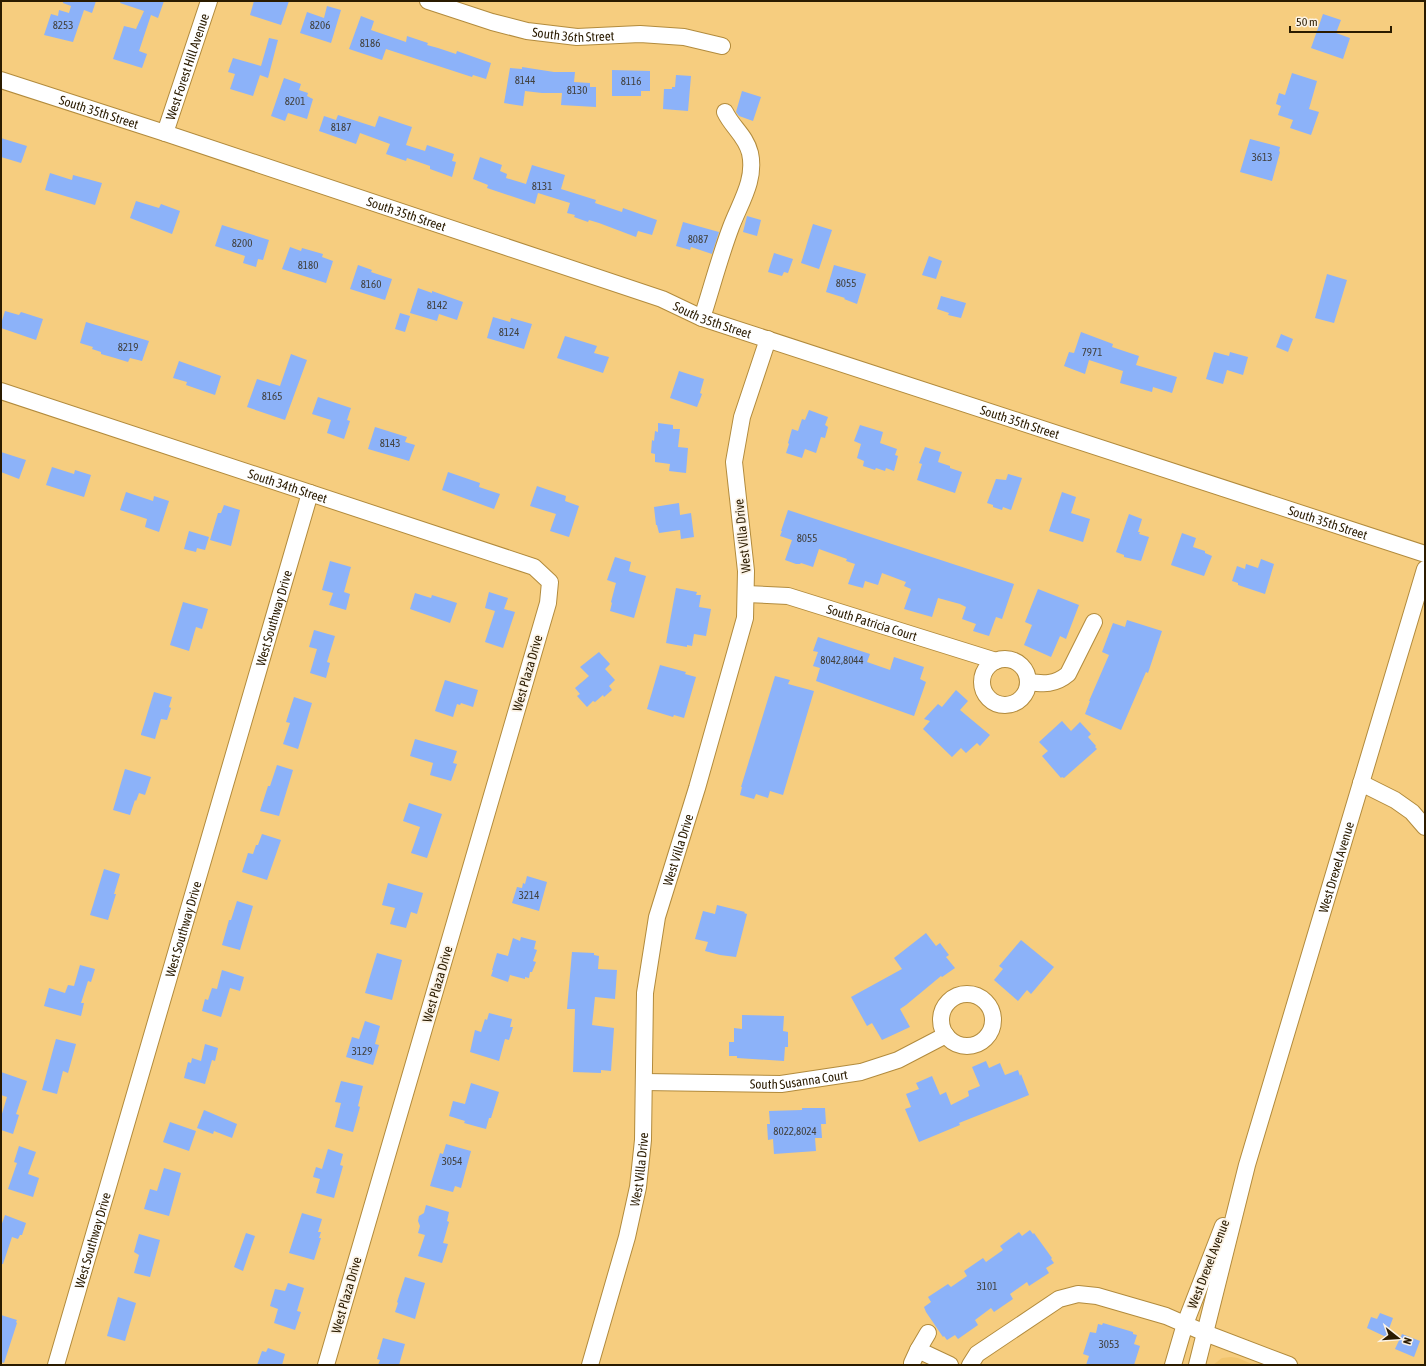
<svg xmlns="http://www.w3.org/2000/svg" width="1426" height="1366" viewBox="0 0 1426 1366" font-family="'Asap Condensed',sans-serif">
<rect width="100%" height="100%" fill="#f6cd7f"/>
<!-- built -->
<polygon fill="#f1c46d" points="1231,1357 1238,1358 1254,1365 1213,1365 1222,1358"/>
<!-- building -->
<g fill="#8cb2f9">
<polygon points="63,1 96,1 92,13 84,10 73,42 44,35 51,14 58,16 59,10 69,13 71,6 63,3"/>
<polygon points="121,1 164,1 158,18 151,15 139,51 147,54 142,68 113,59 124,26 136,29 144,11 120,3"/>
<polygon points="254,1 289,1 281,25 250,15"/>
<polygon points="327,6 341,10 331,43 300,33 307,12 324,18"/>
<polygon points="1323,14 1341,20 1336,33 1350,38 1343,59 1311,48"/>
<polygon points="361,16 374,21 371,30 406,42 407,36 428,43 427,45 438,48 456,54 457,51 491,63 486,79 473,75 472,77 386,49 382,60 349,49"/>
<polygon points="269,38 278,40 268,78 260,75 253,96 230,89 235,74 228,72 233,58 261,66"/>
<polygon points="522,67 554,72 575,72 574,82 590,83 590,87 596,87 596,107 561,105 562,93 542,93 525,91 523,106 504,103 510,68 522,69"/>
<polygon points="612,70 650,71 650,91 641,91 641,96 612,96"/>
<polygon points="1292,73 1317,81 1309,109 1319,112 1311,135 1290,128 1293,120 1278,115 1281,106 1276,104 1279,93 1285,95"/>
<polygon points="676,75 691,76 688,111 663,109 664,89 672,89 672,87 675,87"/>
<polygon points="284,78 301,84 299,90 308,93 307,96 313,99 307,119 288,113 285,121 271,116"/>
<polygon points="742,91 761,97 753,121 739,116 736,112"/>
<polygon points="338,115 375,127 379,116 412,127 406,145 425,151 427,145 454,154 452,161 456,162 452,177 430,169 430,166 407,158 406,161 386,154 390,144 360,133 356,144 319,131 324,116 336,120"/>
<polygon points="1,138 27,146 21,163 1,157"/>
<polygon points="1250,139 1280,147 1279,151 1280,152 1272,181 1240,172"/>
<polygon points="480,157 502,165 500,171 507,174 506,178 526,184 532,165 565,175 561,189 596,200 595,203 622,212 623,208 657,220 652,235 638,231 636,237 599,223 589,220 588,222 574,217 575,215 567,213 570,203 538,193 535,204 487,188 488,185 473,179"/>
<polygon points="50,173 72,180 73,175 102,183 95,205 45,190"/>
<polygon points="136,201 159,208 161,204 180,211 172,234 130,218"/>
<polygon points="747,216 761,220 757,236 743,232"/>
<polygon points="683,222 719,232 712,254 691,247 690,250 676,246"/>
<polygon points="813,224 832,230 819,269 801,263"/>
<polygon points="222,225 269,240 263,260 258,259 256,267 243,263 245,256 215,246"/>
<polygon points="290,247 301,251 302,248 323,254 322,257 333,261 326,283 282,269"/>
<polygon points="774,253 793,259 788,273 784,272 782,276 768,272"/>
<polygon points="929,256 942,261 936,279 922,275"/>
<polygon points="358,265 372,270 371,272 392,279 385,300 350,289"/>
<polygon points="834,265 866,274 857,304 844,299 845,298 826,292"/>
<polygon points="1327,274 1347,280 1334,323 1315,318"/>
<polygon points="418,288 432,293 432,291 463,302 457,320 439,314 437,321 410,313"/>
<polygon points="941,296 966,303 961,318 948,315 949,313 937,309"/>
<polygon points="5,311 19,315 21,312 43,319 36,340 1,328 1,324"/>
<polygon points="400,313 410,316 405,332 395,329"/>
<polygon points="493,317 510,322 511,318 532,324 524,349 487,338"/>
<polygon points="86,322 149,341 142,361 130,358 128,362 115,358 101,354 101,352 92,349 93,347 80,343"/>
<polygon points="1081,332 1113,344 1112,347 1139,356 1136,365 1177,377 1172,393 1153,387 1152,392 1120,383 1123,371 1089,360 1085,374 1064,366 1069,352 1074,353"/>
<polygon points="1281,334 1293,339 1288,352 1276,347"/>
<polygon points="565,336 597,346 594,353 609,357 603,373 557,358"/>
<polygon points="1214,352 1229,356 1230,352 1248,357 1243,375 1227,370 1223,384 1206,379"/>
<polygon points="291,354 307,360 285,420 247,407 257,379 280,386"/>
<polygon points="179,361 221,376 215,395 186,385 187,382 173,378"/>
<polygon points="679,371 704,379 700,393 702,394 697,407 670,398"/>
<polygon points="318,397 351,408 347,420 350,421 344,439 327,433 331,420 312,414"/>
<polygon points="809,410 828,417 825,425 828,427 825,438 821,437 816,453 805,449 802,458 786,453 789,444 788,443 792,429 798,431 802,419 805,420"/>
<polygon points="658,423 673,425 673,429 680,429 678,447 688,448 686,473 669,471 670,464 655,462 655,454 651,453 652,440 654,441 655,431 658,432"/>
<polygon points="860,425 883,432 880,443 897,449 895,455 898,456 894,471 886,468 885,471 876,468 875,470 863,466 864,461 857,458 861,444 854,441"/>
<polygon points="375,427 407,437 405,442 415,445 409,461 368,449"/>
<polygon points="925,447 941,452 938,462 950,466 950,468 962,472 955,493 917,480 922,464 919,463"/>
<polygon points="1,452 26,460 19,479 1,472"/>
<polygon points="52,467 74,474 75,470 91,475 84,497 46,485"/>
<polygon points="448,472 480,483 479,487 500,494 494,509 442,490"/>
<polygon points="1008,474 1022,478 1011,510 1003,507 1002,510 993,507 993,505 987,503 996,479 1006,480"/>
<polygon points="537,486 566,496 565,501 579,506 569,537 550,531 556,514 530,506"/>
<polygon points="126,492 153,501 154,496 169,501 159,532 145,527 147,519 120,510"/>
<polygon points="1062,492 1076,497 1071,513 1090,519 1083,542 1049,531"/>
<polygon points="679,503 680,515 691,513 694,537 681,539 680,530 659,533 657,525 656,525 654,507"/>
<polygon points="224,505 240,510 231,546 210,540 218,513 221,513"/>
<polygon points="788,510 1014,584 1002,619 996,617 989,636 973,631 976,624 962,619 966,607 960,604 938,598 932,617 904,609 911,589 904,586 906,582 882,573 878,585 865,581 863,588 848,584 855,564 846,561 847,559 819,549 813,567 801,563 800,564 796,564 785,560 792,540 780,536 782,531 781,531"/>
<polygon points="1129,514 1142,519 1138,532 1140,532 1139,534 1149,537 1141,561 1124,557 1124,555 1116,552"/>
<polygon points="189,531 209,537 205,550 197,548 196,552 184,549"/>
<polygon points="1182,533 1196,538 1193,547 1205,551 1205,553 1212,556 1204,576 1171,565"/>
<polygon points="615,557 631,562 629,571 646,576 634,618 610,611 612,603 611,602 616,583 607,580"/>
<polygon points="1261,559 1274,564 1265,594 1238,585 1238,583 1232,581 1237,566 1245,569 1246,564 1258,568"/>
<polygon points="330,561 351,567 344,592 350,594 346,610 329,605 333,593 322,590"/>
<polygon points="676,588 697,592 696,595 701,595 699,607 711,609 706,636 694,634 692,646 687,645 687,647 666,643"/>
<polygon points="1038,589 1079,605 1066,639 1060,636 1051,657 1024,645 1032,625 1025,622"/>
<polygon points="489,592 508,598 504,609 515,612 503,648 485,642 495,611 485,608"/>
<polygon points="415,593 431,598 432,595 457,603 450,623 410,609"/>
<polygon points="183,602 208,609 202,629 196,627 189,651 170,645"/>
<polygon points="1127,620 1162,631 1148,673 1146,672 1121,730 1085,714 1090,701 1089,701 1109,655 1102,652 1113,623 1125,627"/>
<polygon points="314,630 335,636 327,662 330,663 326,678 310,673 317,649 309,647"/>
<polygon points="818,637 870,654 867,662 890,670 894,657 924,667 920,679 926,682 914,716 816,681 820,668 813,666 818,652 813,651"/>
<polygon points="599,652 610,664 605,669 615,680 609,686 612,690 604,697 603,695 595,702 593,701 587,707 577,696 580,694 575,688 589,676 580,667"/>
<polygon points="660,665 686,672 685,674 696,677 684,718 674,715 673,717 647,709"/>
<polygon points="775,676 790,680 788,684 814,691 783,795 770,791 768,798 756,794 754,799 740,795 742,787 741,787"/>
<polygon points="445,680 478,690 473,707 461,703 460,705 457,704 453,717 435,711"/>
<polygon points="956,690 968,701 960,710 990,735 980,746 977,743 966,753 961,748 952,757 923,729 930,721 924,719 938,704 942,707"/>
<polygon points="154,692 172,697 169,707 171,708 167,720 161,719 155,739 141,735 141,734"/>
<polygon points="294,697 312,703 298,749 283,744 290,723 286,722"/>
<polygon points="1062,721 1071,731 1080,722 1091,734 1088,737 1096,746 1095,747 1097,749 1064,778 1062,777 1061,778 1042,756 1048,751 1039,742"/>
<polygon points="415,739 457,751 453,763 457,764 451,781 430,775 433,763 410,756"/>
<polygon points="277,765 293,770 279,816 260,811 268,786 270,786"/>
<polygon points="125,769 151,777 145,795 139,793 136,801 135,800 130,815 113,810"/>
<polygon points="409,803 442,814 427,858 411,853 420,827 403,821"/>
<polygon points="262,834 281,840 267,880 242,872 248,853 253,854 256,845 258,845"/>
<polygon points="104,869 120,874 114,894 116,894 108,920 90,915"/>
<polygon points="527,876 547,882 539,911 512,903 517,887 522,888 523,883 525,884"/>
<polygon points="388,883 423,893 417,914 411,912 406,928 390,924 395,908 382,905"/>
<polygon points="237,901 253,906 240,950 222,945 229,920 231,920"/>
<polygon points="717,905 745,912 744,913 747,914 736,957 720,955 705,951 708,942 695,939 703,911 715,914"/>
<polygon points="926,933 936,946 940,943 949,955 946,957 955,968 942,977 941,976 906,1005 900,1009 910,1027 882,1040 872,1023 867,1026 851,997 902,969 894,958"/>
<polygon points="521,937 536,941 534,949 537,950 533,961 536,962 532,972 530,972 529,978 525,977 525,979 510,975 508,982 491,976 493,970 492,970 497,953 508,956 513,938 520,941"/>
<polygon points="1021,940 1054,967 1031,994 1027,990 1018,1001 994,980 1003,969 999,966"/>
<polygon points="572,952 594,953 594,955 599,956 598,969 617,970 615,999 595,997 592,1025 614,1028 611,1071 601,1070 601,1073 573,1072 575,1009 567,1009"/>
<polygon points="377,953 402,960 392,1000 365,993"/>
<polygon points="80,965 95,969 91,982 88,981 81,1003 84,1003 81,1016 44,1006 49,988 65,993 68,985 74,986"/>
<polygon points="222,970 244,977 240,991 230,988 221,1017 202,1011 205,999 208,1000 212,988 217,989"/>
<polygon points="489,1013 512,1019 510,1027 513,1027 509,1040 505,1039 499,1061 470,1052 475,1030 481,1032 485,1019 487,1020"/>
<polygon points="742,1015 784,1016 783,1031 788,1032 788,1047 785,1047 784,1061 737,1058 737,1056 729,1056 729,1042 734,1042 734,1028 742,1029"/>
<polygon points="365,1021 380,1026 375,1044 379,1045 373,1065 346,1057 352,1037 359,1039"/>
<polygon points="56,1039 76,1044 68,1073 63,1071 57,1094 42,1090"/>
<polygon points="205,1044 218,1048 215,1061 212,1060 205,1084 184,1078 188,1062 191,1063 192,1058 201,1061"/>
<polygon points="986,1061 989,1068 1000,1063 1005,1075 1018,1070 1020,1076 1021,1074 1029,1095 959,1123 960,1125 919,1142 905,1109 911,1107 906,1094 919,1089 916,1083 932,1076 940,1095 946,1092 951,1105 969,1096 968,1091 980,1086 972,1067"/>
<polygon points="1,1072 27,1081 16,1114 19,1115 13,1134 1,1130 1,1117 7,1097 1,1095"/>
<polygon points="341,1081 363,1086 358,1106 360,1107 353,1132 335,1127 341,1103 335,1102"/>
<polygon points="471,1083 499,1092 491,1118 489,1118 486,1129 464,1123 465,1121 449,1116 453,1101 465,1104"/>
<polygon points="802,1108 825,1108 826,1124 821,1124 822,1138 815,1138 816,1151 774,1154 773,1139 768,1140 767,1124 770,1124 769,1111 802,1110"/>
<polygon points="204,1110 237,1124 232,1138 214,1131 213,1134 197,1128"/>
<polygon points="170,1122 196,1131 189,1151 163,1142"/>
<polygon points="446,1144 471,1151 461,1188 455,1186 453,1192 430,1186 440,1153 443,1154"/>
<polygon points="19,1146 36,1152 28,1174 39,1178 33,1197 8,1189 17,1163 14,1162"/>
<polygon points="328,1149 343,1154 340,1165 343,1166 334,1198 316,1193 320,1179 313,1177 316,1167 322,1169"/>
<polygon points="164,1168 181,1173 169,1216 144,1209 150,1189 157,1191"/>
<polygon points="426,1205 449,1212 447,1221 449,1222 443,1243 448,1244 442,1263 418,1256 425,1235 418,1233 420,1226 418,1221 419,1216 424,1213"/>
<polygon points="302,1213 322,1219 318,1232 321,1232 319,1238 321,1238 314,1260 289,1253"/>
<polygon points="5,1215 26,1223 22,1235 20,1235 18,1239 12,1237 3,1264 1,1264 1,1226"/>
<polygon points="1030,1230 1033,1234 1034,1233 1052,1258 1051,1259 1054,1263 1046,1268 1049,1273 1029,1286 1027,1282 1010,1294 1013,1299 994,1312 991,1308 975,1320 978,1325 958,1339 955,1335 947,1340 944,1336 943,1337 926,1312 924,1307 931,1302 928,1297 948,1284 951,1287 967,1276 964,1271 983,1258 986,1262 1003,1250 1000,1246 1019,1232 1022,1236"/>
<polygon points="246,1233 255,1236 243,1271 234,1267"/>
<polygon points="139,1234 160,1240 150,1277 134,1273 139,1255 134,1252"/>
<polygon points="405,1277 425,1283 415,1319 395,1312 398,1303 397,1302"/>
<polygon points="288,1283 304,1288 297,1311 301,1312 295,1330 274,1323 278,1309 270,1306 275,1289 285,1291"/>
<polygon points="118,1297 136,1303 125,1341 107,1336"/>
<polygon points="1380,1313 1393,1318 1386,1337 1367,1328 1371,1317 1377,1319"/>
<polygon points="1,1315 17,1320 16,1322 17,1323 4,1363 1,1362"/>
<polygon points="1103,1323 1133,1332 1133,1334 1137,1335 1134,1344 1140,1346 1134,1365 1086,1365 1089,1356 1083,1354 1090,1332 1096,1333 1098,1324 1102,1325"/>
<polygon points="1402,1334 1420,1341 1414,1357 1395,1349"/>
<polygon points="383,1338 405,1344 399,1365 378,1365 380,1360 377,1359"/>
<polygon points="268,1348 285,1354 282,1365 257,1365 262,1351 266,1352"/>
</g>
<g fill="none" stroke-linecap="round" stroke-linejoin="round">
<!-- minor casing -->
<g stroke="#b28b3d" stroke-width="18">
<g id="minor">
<path id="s1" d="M428 1 492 22 527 31 577 37 640 34 684 37 722 46"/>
<path id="s2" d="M1 80 165 133 662 299 702 318 1425 554"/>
<path id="s3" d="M165 133 209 1"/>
<path d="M702 318C712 287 720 256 731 227 740 203 756 180 750 153 746 136 732 127 725 112"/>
<path id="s4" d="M1 391 534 567 550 582 548 603 326 1365"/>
<path id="s5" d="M746 594 788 596 996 661"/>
<circle cx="1005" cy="682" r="23"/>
<path d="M1028 682C1044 684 1055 685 1068 674L1094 622"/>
<polyline points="1361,783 1395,800 1412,812 1425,827"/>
<circle cx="967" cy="1020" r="26"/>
<path id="s6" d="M644 1082 781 1084 861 1072 898 1060 946 1035"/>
<polyline points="918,1350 928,1333"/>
<polyline points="912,1363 918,1350 950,1365"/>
<path id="s7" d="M56 1365 310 493"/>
<path id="s8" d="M590 1365 627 1237 638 1187 643 1140 645 993 657 917 697 788 745 618 746 571 734 462 742 417 768 339"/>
<polyline points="970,1365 977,1354 1059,1299 1078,1294 1097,1296 1166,1316 1205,1333 1289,1365"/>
<polyline points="1173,1365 1185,1324 1223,1226"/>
<path id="s9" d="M1197 1365 1247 1165 1425 569"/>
</g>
</g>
<!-- minor -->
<use href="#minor" stroke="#fff" stroke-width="16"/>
</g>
<g text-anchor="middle" stroke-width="3.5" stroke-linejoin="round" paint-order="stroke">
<!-- number labels -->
<g font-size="11" fill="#42413e">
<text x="63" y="29">8253</text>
<text x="320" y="29">8206</text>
<text x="370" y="47">8186</text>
<text x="525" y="84">8144</text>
<text x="631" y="85">8116</text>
<text x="577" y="94">8130</text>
<text x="295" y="105">8201</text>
<text x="341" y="131">8187</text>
<text x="1262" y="161">3613</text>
<text x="542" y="190">8131</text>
<text x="698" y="243">8087</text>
<text x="242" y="247">8200</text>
<text x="308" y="269">8180</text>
<text x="846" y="287">8055</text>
<text x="371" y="288">8160</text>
<text x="437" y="309">8142</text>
<text x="509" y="336">8124</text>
<text x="128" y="351">8219</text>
<text x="1092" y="356">7971</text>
<text x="272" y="400">8165</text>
<text x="390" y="447">8143</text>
<text x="807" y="542">8055</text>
<text x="842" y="664">8042,8044</text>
<text x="529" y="899">3214</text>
<text x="362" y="1055">3129</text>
<text x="795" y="1135">8022,8024</text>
<text x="452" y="1165">3054</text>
<text x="987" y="1290">3101</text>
<text x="1109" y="1348">3053</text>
</g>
<!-- street labels -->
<g font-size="13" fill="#2a1b00" stroke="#fcf3e5">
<text dy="5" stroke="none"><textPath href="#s1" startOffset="150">South 36th Street</textPath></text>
<text dy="5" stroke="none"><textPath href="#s3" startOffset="70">West Forest Hill Avenue</textPath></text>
<text dy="5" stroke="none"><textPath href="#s2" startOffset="103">South 35th Street</textPath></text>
<text dy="5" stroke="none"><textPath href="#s2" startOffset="427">South 35th Street</textPath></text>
<text dy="5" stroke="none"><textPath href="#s2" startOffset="751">South 35th Street</textPath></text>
<text dy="5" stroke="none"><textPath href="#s2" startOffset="1075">South 35th Street</textPath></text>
<text dy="5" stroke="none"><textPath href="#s4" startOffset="302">South 34th Street</textPath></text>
<text dy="5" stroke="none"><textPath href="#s2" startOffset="1399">South 35th Street</textPath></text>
<text transform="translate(742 536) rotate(-96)" y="5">West Villa Drive</text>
<text dy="5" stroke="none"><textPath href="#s7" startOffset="778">West Southway Drive</textPath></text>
<text dy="5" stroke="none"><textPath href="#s5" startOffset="130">South Patricia Court</textPath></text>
<text transform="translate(527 673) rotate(-74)" y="5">West Plaza Drive</text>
<text dy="5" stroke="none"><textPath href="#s8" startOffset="526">West Villa Drive</textPath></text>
<text dy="5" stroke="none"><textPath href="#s9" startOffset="517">West Drexel Avenue</textPath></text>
<text dy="5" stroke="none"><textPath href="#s7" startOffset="454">West Southway Drive</textPath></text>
<text transform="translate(437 984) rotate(-74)" y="5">West Plaza Drive</text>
<text dy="5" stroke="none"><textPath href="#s6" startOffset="155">South Susanna Court</textPath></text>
<text dy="5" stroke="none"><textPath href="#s8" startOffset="202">West Villa Drive</textPath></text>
<text dy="5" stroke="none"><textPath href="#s7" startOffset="130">West Southway Drive</textPath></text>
<text transform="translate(1208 1264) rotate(-69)" y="5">West Drexel Avenue</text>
<text transform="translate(346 1295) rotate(-74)" y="5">West Plaza Drive</text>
</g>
</g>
<!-- border -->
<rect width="1426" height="1366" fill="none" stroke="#2a1b00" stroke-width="4"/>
<!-- north arrow -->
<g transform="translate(1398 1338) rotate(107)" stroke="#fcf3e5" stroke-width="3" paint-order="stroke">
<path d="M0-3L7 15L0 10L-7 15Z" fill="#2a1b00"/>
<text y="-6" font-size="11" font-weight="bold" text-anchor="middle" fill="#2a1b00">N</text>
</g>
<!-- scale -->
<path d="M1290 26v6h101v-6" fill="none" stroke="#2a1b00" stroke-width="2"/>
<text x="1296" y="26" font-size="12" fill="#2a1b00" stroke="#fcf3e5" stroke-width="3" paint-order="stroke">50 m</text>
</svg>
